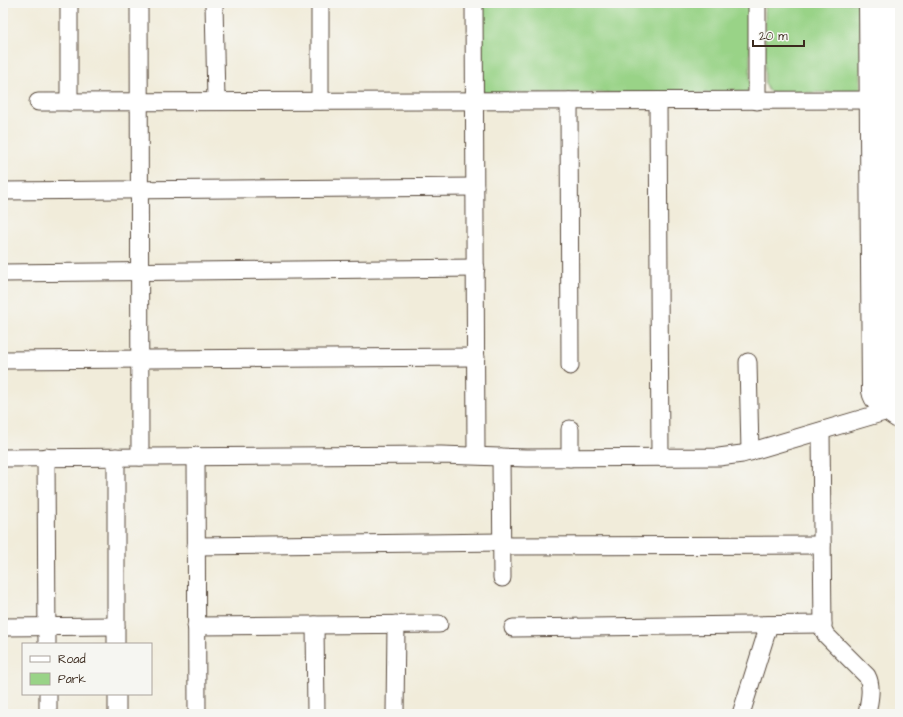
<svg xmlns="http://www.w3.org/2000/svg" width="903" height="717" viewBox="0 0 903 717" font-family="'Architects Daughter',sans-serif">
<rect width="100%" height="100%" fill="#f6f6f2"/>
<filter id="ink" filterUnits="userSpaceOnUse"><feTurbulence type="fractalNoise" baseFrequency=".025" numOctaves="2"/><feDisplacementMap in="SourceGraphic" scale="8" xChannelSelector="R" yChannelSelector="G"/><feConvolveMatrix kernelMatrix="1 2 1 2 8 2 1 2 1" color-interpolation-filters="sRGB"/></filter>
<filter id="wash" filterUnits="userSpaceOnUse"><feTurbulence type="fractalNoise" baseFrequency=".012" numOctaves="4" result="noise"/><feDisplacementMap in="SourceGraphic" scale="16" xChannelSelector="R" yChannelSelector="G"/><feGaussianBlur stdDeviation="0.9" result="paint"/><feColorMatrix in="noise" values="0 0 0 0 0 0 0 0 0 0 0 0 0 0 0 0 0 1.4 0 .05"/><feComposite in="paint" operator="in"/></filter>
<g filter="url(#wash)">
<rect width="100%" height="100%" fill="#f1ecda"/>
<!-- green -->
<g fill="#99d387" stroke="#6a7e52">
<polygon points="481,3 750,3 750,87 746,93 483,93"/>
<polygon points="765,3 860,3 861,90 856,92 771,93 768,90 765,83"/>
</g>
</g>
<g filter="url(#ink)">
<g fill="none" stroke-linecap="round" stroke-linejoin="round">
<!-- minor casing -->
<g stroke="#56473a" stroke-width="19">
<g id="minor">
<polyline points="69,3 69,102"/>
<polyline points="139,3 140,457"/>
<polyline points="214,3 216,101"/>
<polyline points="474,3 476,455"/>
<polyline points="757,3 757,101"/>
<polyline points="320,101 320,3"/>
<polyline points="569,101 570,366"/>
<polyline points="658,101 660,457"/>
<polyline points="38,102 882,100"/>
<polyline points="3,191 475,187"/>
<polyline points="3,273 476,268"/>
<polyline points="3,360 476,357"/>
<polyline points="748,362 750,452"/>
<polyline points="570,429 570,458"/>
<path d="M821 431 823 629 826 635 867 676C873 687 869 702 867 714"/>
<polyline points="196,456 197,714"/>
<polyline points="46,457 47,644"/>
<polyline points="116,457 116,644"/>
<polyline points="501,457 502,578"/>
<polyline points="3,458 441,455 526,458 719,457 742,454 898,408"/>
<polyline points="196,546 502,542"/>
<polyline points="502,546 822,545"/>
<polyline points="315,625 316,714"/>
<polyline points="196,626 439,624"/>
<polyline points="3,627 116,626"/>
<polyline points="513,628 823,624"/>
<polyline points="48,694 48,714"/>
<polyline points="117,694 117,714"/>
<polyline points="395,714 396,624"/>
<polyline points="741,714 769,625"/>
</g>
</g>
<!-- tertiary casing -->
<g stroke="#56473a" stroke-width="24">
<g id="tertiary">
<path d="M870 3 873 391C875 404 890 411 900 418"/>
<polyline points="886,3 890,381 891,392 900,401"/>
</g>
</g>
<!-- minor -->
<use href="#minor" stroke="#fff" stroke-width="17"/>
<!-- tertiary -->
<use href="#tertiary" stroke="#fff" stroke-width="22"/>
</g>
</g>
<!-- margin -->
<rect width="903" height="717" fill="none" stroke="#f6f6f2" stroke-width="16"/>
<!-- legend -->
<rect x="22" y="643" width="130" height="52" fill="#f6f6f2" stroke="#aba49d"/>
<rect x="30" y="656" width="20" height="6" fill="#ffffff" stroke="#aba49d"/>
<text x="58" y="663" font-size="12" fill="#3b2a1e">Road</text>
<rect x="30" y="673" width="20" height="12" fill="#99d387" stroke="#aba49d"/>
<text x="58" y="683" font-size="12" fill="#3b2a1e">Park</text>
<!-- scale -->
<path d="M753 40v6h51v-6" fill="none" stroke="#3b2a1e" stroke-width="2"/>
<text x="759" y="40" font-size="12" fill="#3b2a1e" stroke="#f6f6f2" stroke-width="3" paint-order="stroke">20 m</text>
</svg>
